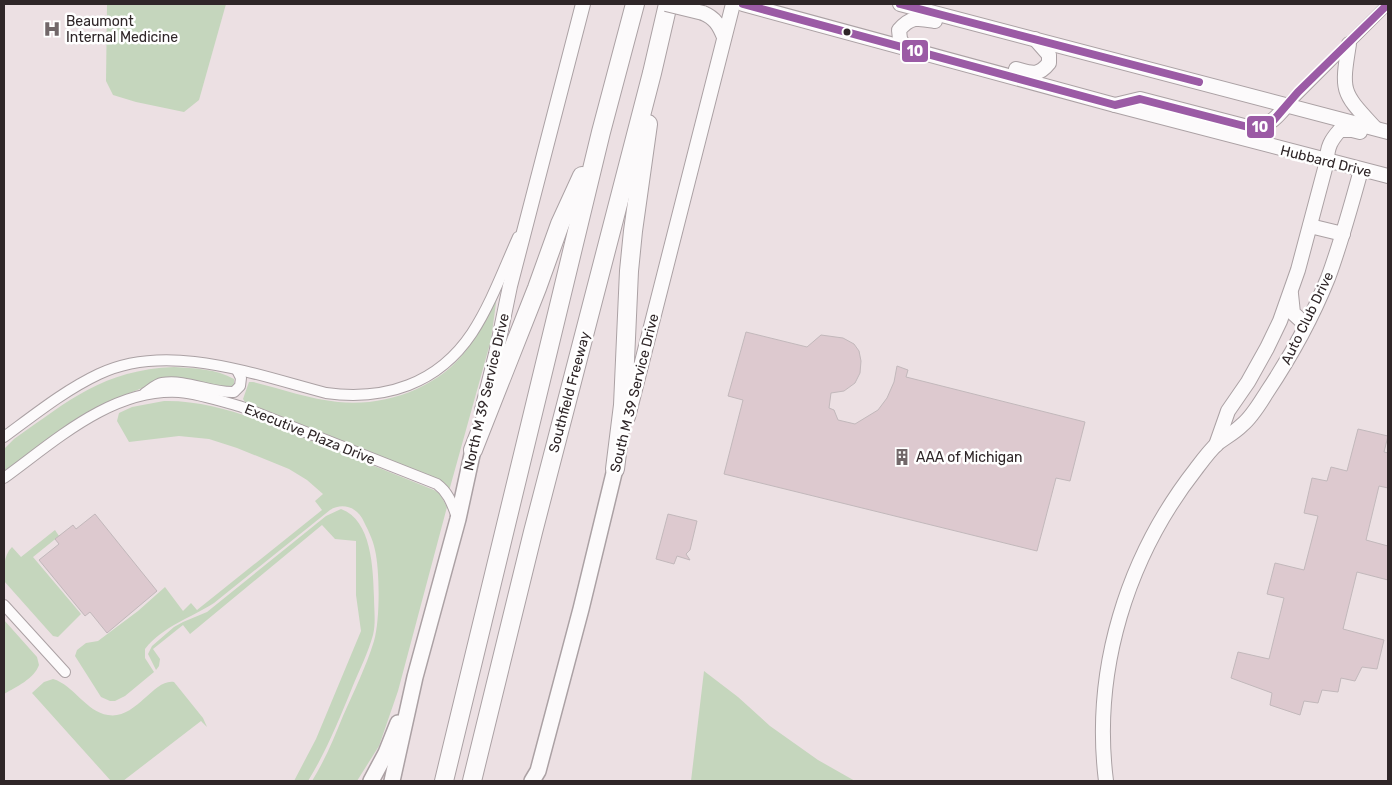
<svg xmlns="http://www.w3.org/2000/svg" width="1392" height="785" viewBox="0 0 1392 785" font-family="Rubik,sans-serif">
<rect width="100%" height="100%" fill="#ece0e3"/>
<!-- green -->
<g fill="#c5d6bd">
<polygon points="107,4 226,4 199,100 184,112 136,102 113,95 106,81"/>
<path d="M498 288 491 340 449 491 429 478 245 402 243 399 249 382H253C281 389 310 399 338 402 385 407 439 388 467 349 480 330 489 308 498 288Z"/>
<path d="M174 367C193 368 217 369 234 379V385L231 389 152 384 120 397 85 414 4 472V449L14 439C70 400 103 370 174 367Z"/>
<path d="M164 401C217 400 269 424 317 443 356 459 395 474 434 490L440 494 447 507 398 691 379 746 357 781H312C325 760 334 738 343 716 354 691 366 667 374 641 380 621 380 571 375 550 373 539 367 528 362 518 355 506 341 503 330 510L214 603C191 618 163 626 145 649V658L154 672 125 696 115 701H110L101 697 75 656 77 650 86 643 98 641 138 611 165 587 183 611 191 603 197 610 322 510 315 501 323 494 307 480 289 469 237 448 209 439 179 436 129 442 117 421 119 413 132 407Z"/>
<path d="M341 509C372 520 373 569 374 597 374 609 376 623 373 635 368 653 359 671 352 688 339 720 326 752 308 781H294L316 739 361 631 356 595V541L335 539 322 525 190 634 183 625 153 649 160 659 159 666 156 670 148 654 152 646 174 627 183 622 207 612 326 516Z"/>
<path d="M55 530 59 536 33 557 81 614 58 637 53 636 4 581C4 569 3 556 12 547L21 557Z"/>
<path d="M4 620 37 657 39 665C34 679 16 687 4 694Z"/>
<polygon points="704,671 738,697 770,726 818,760 855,781 691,781"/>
<path d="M53 679C74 685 86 712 108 715 136 720 154 678 174 682L203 718 207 727 201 721 123 781H111L32 693 44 682Z"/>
</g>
<!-- building -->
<g fill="#ddc9cf" stroke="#c2b8bb">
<polygon points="746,332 807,347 821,335 843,338 854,344 859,351 861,361 860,373 855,383 844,391 831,393 829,408 834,410 838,420 855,424 878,410 887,398 894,382 897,366 908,370 906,377 1085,422 1070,481 1056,478 1037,551 724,474 743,400 728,396"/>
<polygon points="1358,429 1388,436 1384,452 1388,453 1388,488 1379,486 1366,540 1388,546 1388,580 1357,572 1343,629 1384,640 1377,669 1362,667 1355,681 1341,678 1338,692 1322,690 1318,703 1304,701 1300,715 1270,705 1272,693 1231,678 1238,652 1269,659 1284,598 1267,594 1275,563 1304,570 1318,516 1304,513 1312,478 1327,481 1331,467 1347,471"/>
<polygon points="95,514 157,591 107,633 90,612 85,616 39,560 59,544 55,539 73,525 76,529"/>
<polygon points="668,514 697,521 690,550 686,554 690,560 677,556 674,564 656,559"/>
</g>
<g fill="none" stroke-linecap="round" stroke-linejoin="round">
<!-- street casing -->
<g stroke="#aba1a4" stroke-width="12">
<g id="street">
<polyline points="1287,105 1388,4"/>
<path d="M145 393C150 390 156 384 162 383 187 379 210 393 234 392L240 386 241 378 237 370"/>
<path d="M4 437C34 415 65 390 99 374 168 341 256 375 326 393 385 401 438 384 472 333 491 304 504 268 518 237"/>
<path d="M4 478C55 441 112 388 179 392 201 394 221 401 242 407L437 484C449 493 452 504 457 517"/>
<polyline points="4,605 65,672"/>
</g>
</g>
<!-- secondary casing -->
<g stroke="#aba1a4" stroke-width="16">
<g id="secondary">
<polyline points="743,4 1115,105 1388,176"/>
<polyline points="900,4 1388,132"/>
<path d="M703 13C715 18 719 25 724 37"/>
<path d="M1349 44C1341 93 1342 92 1375 128"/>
<path d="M905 48 900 39 899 30C911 16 918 18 935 21"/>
<path d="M1016 69C1031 73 1038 77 1049 63V55L1035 39"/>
<path d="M1115 105 1140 99 1248 127C1269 126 1274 121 1287 105"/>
<polyline points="1310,226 1343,234"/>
<polyline points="1291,294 1293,313 1306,325"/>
<polyline points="482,410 496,354 510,286 583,4"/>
<polyline points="628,417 733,4"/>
<path d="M1216 445 1228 411 1248 382 1267 348 1280 321 1298 270 1327 161C1327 147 1331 140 1340 130H1352L1360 132"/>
<path d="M1106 781C1092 670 1127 557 1196 469 1202 461 1210 450 1218 443 1226 437 1235 432 1242 425 1252 417 1260 403 1267 392 1291 356 1312 318 1328 278 1341 243 1351 206 1361 170"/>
</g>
</g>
<!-- primary casing -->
<g stroke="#aba1a4" stroke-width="18">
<g id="primary">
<polyline points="371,781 386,753 398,723"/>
<polyline points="392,781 415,677 458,519 473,450"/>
<polyline points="532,781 538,771 581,609 615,469"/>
</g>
</g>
<!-- highway casing -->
<g stroke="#aba1a4" stroke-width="20">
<g id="highway">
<polyline points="473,450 537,288 560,224 582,176"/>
<polyline points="615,469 623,405 629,271 633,231 648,124"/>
<polyline points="444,781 601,132 635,4"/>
<polyline points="472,781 533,532 652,73 668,4"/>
</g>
</g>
<!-- street -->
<use href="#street" stroke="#fcfafb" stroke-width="10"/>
<!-- secondary -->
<use href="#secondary" stroke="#fcfafb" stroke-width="14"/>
<!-- primary -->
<use href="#primary" stroke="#fcfafb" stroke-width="15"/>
<!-- highway -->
<use href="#highway" stroke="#fcfafb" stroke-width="18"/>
<!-- secondary-bridge casing -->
<g stroke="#aba1a4" stroke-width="16" stroke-linecap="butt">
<polyline id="secondary-bridge" points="666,4 703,13"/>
</g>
<!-- secondary-bridge -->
<use href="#secondary-bridge" stroke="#fcfafb" stroke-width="14"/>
<!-- bus-1 casing -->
<g stroke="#fff" stroke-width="11">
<g id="bus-1">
<polyline points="743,4 1115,105 1140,99 1248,127 1262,127 1273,121 1298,92 1388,4"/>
<polyline points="900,4 1199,82"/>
</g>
</g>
<!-- bus-1 -->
<use href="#bus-1" stroke="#9b5ba5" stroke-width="8"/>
</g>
<!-- icons -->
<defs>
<g id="hospital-bare" transform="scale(1.35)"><path d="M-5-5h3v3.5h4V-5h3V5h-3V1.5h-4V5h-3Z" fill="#716769" stroke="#fff" stroke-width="2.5" paint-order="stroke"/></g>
<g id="building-bare" transform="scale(1.35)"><path d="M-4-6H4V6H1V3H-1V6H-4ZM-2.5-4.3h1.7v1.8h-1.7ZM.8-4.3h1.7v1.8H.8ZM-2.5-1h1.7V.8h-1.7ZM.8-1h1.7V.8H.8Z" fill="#716769" stroke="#fff" stroke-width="2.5" paint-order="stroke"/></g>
</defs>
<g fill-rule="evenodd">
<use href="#hospital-bare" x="52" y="29"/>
<use href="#building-bare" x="902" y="457"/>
</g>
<!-- markers -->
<circle fill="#2f2628" stroke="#fff" stroke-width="2" cx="847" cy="32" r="4.5"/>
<g text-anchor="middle" stroke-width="5" stroke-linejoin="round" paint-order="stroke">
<!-- poi labels -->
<g font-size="14" fill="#2f2628" stroke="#fff" text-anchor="start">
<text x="66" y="26">Beaumont<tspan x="66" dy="16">Internal Medicine</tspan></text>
<text x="916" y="462">AAA of Michigan</text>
</g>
<!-- street labels -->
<g font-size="14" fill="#2f2628" stroke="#fff">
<text transform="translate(1326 161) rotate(14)" y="5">Hubbard Drive</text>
<text transform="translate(1307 318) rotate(-64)" y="5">Auto Club Drive</text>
<text transform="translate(486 392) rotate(-77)" y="5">North M 39 Service Drive</text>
<text transform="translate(569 392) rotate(-75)" y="5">Southfield Freeway</text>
<text transform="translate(634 393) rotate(-76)" y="5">South M 39 Service Drive</text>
<text transform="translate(310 434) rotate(22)" y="5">Executive Plaza Drive</text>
</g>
</g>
<g stroke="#fff" stroke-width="2">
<rect x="901" y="39" width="28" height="24" rx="5" fill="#9b5ba5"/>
<rect x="1246" y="115" width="29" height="24" rx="5" fill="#9b5ba5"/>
</g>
<g font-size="14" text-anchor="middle" font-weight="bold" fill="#fff">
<text x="915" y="56">10</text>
<text x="1260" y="132">10</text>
</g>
<!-- border -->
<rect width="1392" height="785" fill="none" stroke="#2f2628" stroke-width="10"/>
</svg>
